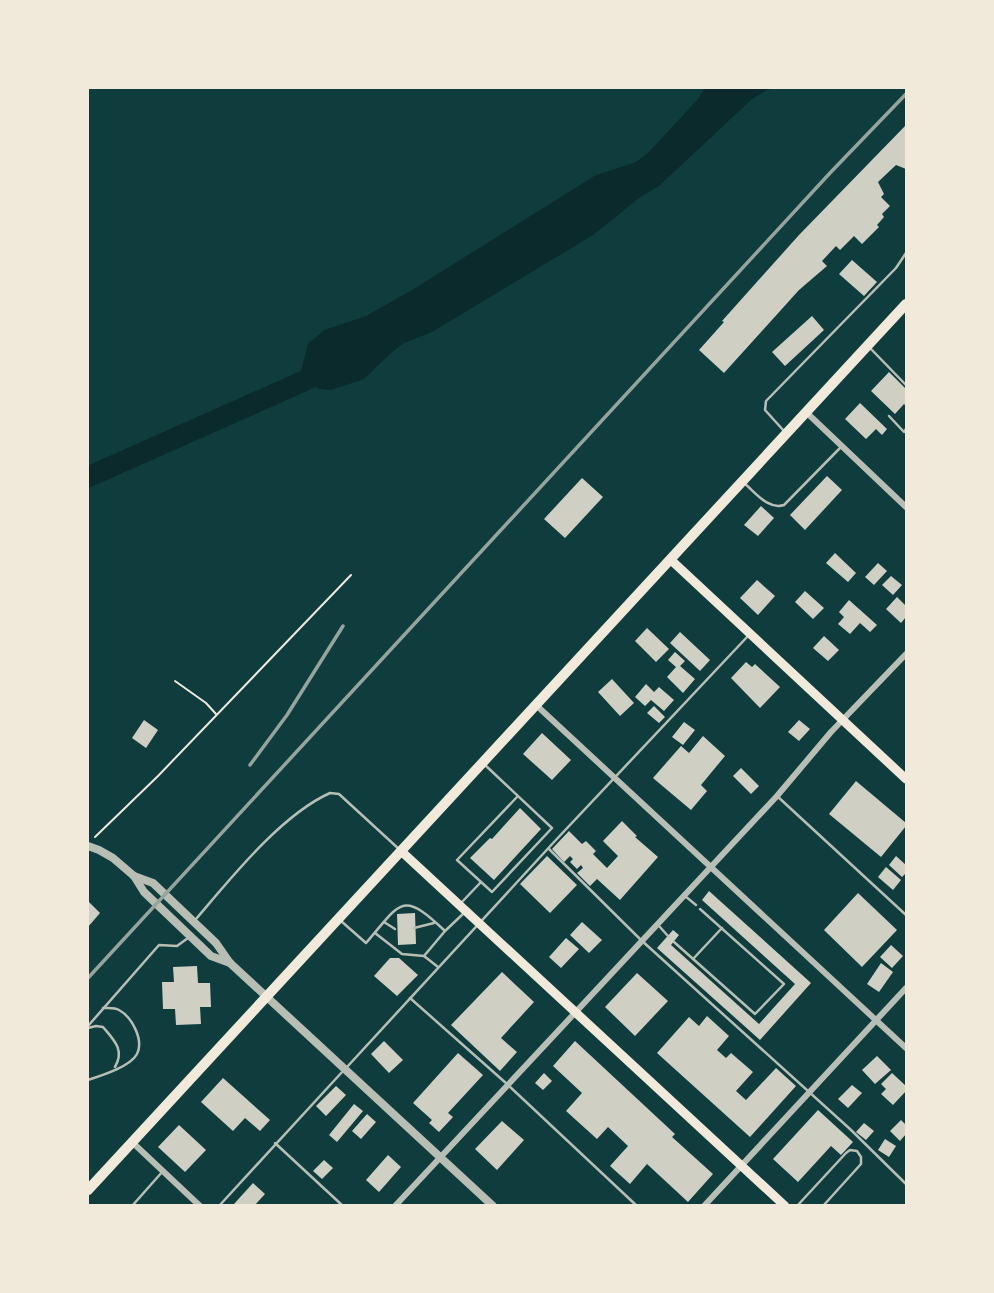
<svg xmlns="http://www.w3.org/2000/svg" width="994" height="1293" viewBox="0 0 994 1293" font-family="'Titillium Web',sans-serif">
<rect width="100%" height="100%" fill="#0f3d3e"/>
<!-- water -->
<polygon fill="#0a2a2b" points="705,88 778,88 767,90 752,99 659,186 639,198 593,235 432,332 404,343 391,353 364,379 331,390 319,389 306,380 301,371 308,344 324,330 366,316 412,290 596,175 636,162 649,152 698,99"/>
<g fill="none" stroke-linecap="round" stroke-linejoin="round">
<!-- river -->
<polyline stroke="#0a2a2b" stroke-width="21" points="88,477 306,380 328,364"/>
</g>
<!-- building -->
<g fill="#cfcfc3">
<polygon points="906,125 906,169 896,165 878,182 884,194 881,197 890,206 882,214 884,217 877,225 879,227 862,244 854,236 840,250 836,246 822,261 827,266 799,290 724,373 699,350 724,322 722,321 799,235"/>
<polygon points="852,260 877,282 864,296 839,274"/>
<polygon points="812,316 824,330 785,366 772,352"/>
<polygon points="889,372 906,389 906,406 904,404 895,414 871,391"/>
<polygon points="860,403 887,429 882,435 876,429 866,439 845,419"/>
<polygon points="827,476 842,490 805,530 790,515"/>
<polygon points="582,478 603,497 565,538 544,519"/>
<polygon points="761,506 774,518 758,536 744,525"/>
<polygon points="835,553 856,573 848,582 826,563"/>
<polygon points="878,563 887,571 874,585 865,577"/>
<polygon points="891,576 902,585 893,595 882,585"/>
<polygon points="757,580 775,596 758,615 740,598"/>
<polygon points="805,591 824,608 813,619 795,602"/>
<polygon points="897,597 906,606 906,617 901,623 886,609"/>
<polygon points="849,600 877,625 870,632 860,623 850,634 838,624 844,617 839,612"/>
<polygon points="647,628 669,649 656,662 635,641"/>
<polygon points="680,632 710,660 700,671 670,643"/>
<polygon points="824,636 839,650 828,661 813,648"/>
<polygon points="675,652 685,661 680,666 695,679 683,693 667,677 676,667 668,660"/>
<polygon points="746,662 752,667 755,664 780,687 760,708 731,678"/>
<polygon points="612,679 634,703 620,716 598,692"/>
<polygon points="646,684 654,692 659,687 674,700 664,711 651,700 645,706 635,697"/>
<polygon points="654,706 665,717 659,723 647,713"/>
<polygon points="144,720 158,730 146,748 132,738"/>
<polygon points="799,720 810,729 799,741 788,732"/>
<polygon points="684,722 695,730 683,745 672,737"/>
<polygon points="542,733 571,760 552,780 523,754"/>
<polygon points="703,736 725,756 701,785 707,791 691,810 653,778 681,746 689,753"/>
<polygon points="741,768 759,786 751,794 733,776"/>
<polygon points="856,781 906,823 906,826 881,857 829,814"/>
<polygon points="520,808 541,829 494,880 470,858 490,838 492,839"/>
<polygon points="622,821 637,836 635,837 658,857 620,900 597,879 590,886 577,873 583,868 581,865 577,869 570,862 573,859 570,856 564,862 552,849 569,831 582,844 586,841 596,851 593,854 607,868 618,856 603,841"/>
<polygon points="547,856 577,885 550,913 520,884"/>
<polygon points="896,856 906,865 906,873 902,877 889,865"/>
<polygon points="886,867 901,880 893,890 878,877"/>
<polygon points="709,891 811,983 760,1040 657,948 673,930 679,935 671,945 759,1024 795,984 702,900"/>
<polygon points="858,893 897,930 862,967 824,930"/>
<polygon points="88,901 100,913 88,927"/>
<polygon points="415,913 416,944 398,945 397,914"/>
<polygon points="582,922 602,940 589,953 570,935"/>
<polygon points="566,938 579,949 561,968 549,957"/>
<polygon points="891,945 903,956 892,968 880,957"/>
<polygon points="390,958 399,958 418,975 397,996 374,976"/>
<polygon points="881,963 893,972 879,992 867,984"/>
<polygon points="197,966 198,983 210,983 211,1007 200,1007 201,1024 176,1025 175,1009 163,1009 162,982 174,982 173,967"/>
<polygon points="502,972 534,1002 501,1038 517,1052 500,1071 451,1025"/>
<polygon points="637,973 668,1001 635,1036 605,1007"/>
<polygon points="707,1016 729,1036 717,1050 726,1058 731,1053 753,1072 736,1091 746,1100 776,1068 796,1086 750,1137 657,1053 689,1017 699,1026"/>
<polygon points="384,1041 403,1060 389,1073 371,1054"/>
<polygon points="575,1041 675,1134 672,1137 713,1174 688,1202 647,1164 630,1184 610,1166 628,1146 608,1127 597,1139 566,1111 582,1093 553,1066"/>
<polygon points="458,1053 483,1075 448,1113 453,1117 439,1132 429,1123 432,1120 413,1103"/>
<polygon points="877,1056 891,1070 875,1084 862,1070"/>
<polygon points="544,1073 552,1081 543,1090 535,1083"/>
<polygon points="892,1073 906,1086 906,1091 893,1105 881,1094 886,1089 881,1084"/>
<polygon points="223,1078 270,1120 260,1131 245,1118 233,1131 201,1102"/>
<polygon points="852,1085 862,1093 848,1108 838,1099"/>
<polygon points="336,1086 346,1095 326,1116 316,1106"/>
<polygon points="354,1104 363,1111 337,1142 329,1135"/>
<polygon points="818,1110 853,1142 841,1155 831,1146 798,1182 773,1159"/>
<polygon points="367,1114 376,1122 361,1139 352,1131"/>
<polygon points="901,1120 906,1125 906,1134 900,1141 890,1131"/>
<polygon points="502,1121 524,1140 497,1170 475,1149"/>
<polygon points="864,1123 874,1131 866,1140 856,1132"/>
<polygon points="179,1125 206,1150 185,1172 158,1147"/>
<polygon points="885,1139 896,1146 889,1157 878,1150"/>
<polygon points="388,1155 401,1167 379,1192 366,1180"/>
<polygon points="324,1160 333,1168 322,1179 313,1171"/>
<polygon points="253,1183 265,1194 254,1206 236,1206 234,1204"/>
</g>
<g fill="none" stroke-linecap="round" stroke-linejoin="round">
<!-- path -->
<g stroke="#f1e9da" stroke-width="2">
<polyline points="175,681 206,703 216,714"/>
<polyline points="95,837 158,776 351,575"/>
</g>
<!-- service -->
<g stroke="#b8beb3" stroke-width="2.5">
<polyline points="870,348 906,385"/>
<polyline points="889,416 904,432 906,429"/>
<polyline points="784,431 765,410 766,401 896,268 906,253"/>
<path d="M744 483C756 493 768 510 784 505L841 447"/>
<polyline points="485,765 552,828 492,892 457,860 517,797"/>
<polyline points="777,796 906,915"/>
<polyline points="549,849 641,940 850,1129 906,1184"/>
<polyline points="685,896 696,905"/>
<polyline points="461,903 481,882"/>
<path d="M196 919C231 878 281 815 330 793L339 794 400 850"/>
<path d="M341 921 366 943C401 903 401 889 445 931L464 913"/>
<polyline points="384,922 395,929"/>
<polyline points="659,926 668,936"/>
<polyline points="414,928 434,923"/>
<polyline points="375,933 402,954 424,956 438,967"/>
<polyline points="674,942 755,1014 784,984 700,909"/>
<polyline points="424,956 445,931"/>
<polyline points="693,959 722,928"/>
<polyline points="410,998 507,1084 637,1206"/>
<polyline points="88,1026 159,945 177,946 188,938"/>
<path d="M88 1028 96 1026 103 1027C114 1040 125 1050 115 1067"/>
<polyline points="347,1067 554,842 748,636"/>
<path d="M88 1080C100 1076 130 1067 137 1054 144 1040 132 1017 119 1010 114 1007 109 1008 103 1008"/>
<polyline points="275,1143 343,1206"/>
<polyline points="132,1206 163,1171"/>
<polyline points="219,1206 343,1071"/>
<polyline points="797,1206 846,1153 850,1150 857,1151 861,1157 861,1164 823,1206"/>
</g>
<!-- minor -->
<g stroke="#b8beb3" stroke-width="6">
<polyline points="806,412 906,507"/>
<polyline points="536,705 906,1048"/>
<polyline points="132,1142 200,1206"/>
<polyline points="395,1206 777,796 831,732 906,654"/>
<polyline points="704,1206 906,988"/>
</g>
<!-- tertiary -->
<g stroke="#b8beb3" stroke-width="8">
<polyline points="88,846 99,850 113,858 134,876 144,892 211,956 230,963"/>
<polyline points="134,876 153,883 216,943 230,963 493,1206"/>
</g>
<!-- secondary -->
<g stroke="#f1e9da" stroke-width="9">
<polyline points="671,560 906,779"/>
<polyline points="401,851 785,1206"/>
</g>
<!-- primary -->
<polyline stroke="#f1e9da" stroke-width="10" points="88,1190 906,304"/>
<!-- rail -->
<g stroke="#97a49c" stroke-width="3.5">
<polyline points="250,765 287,715 343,626"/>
<polyline points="88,978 830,173 906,94"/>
</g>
</g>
<!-- border -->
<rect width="994" height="1293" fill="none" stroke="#f1e9da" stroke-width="178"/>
</svg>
